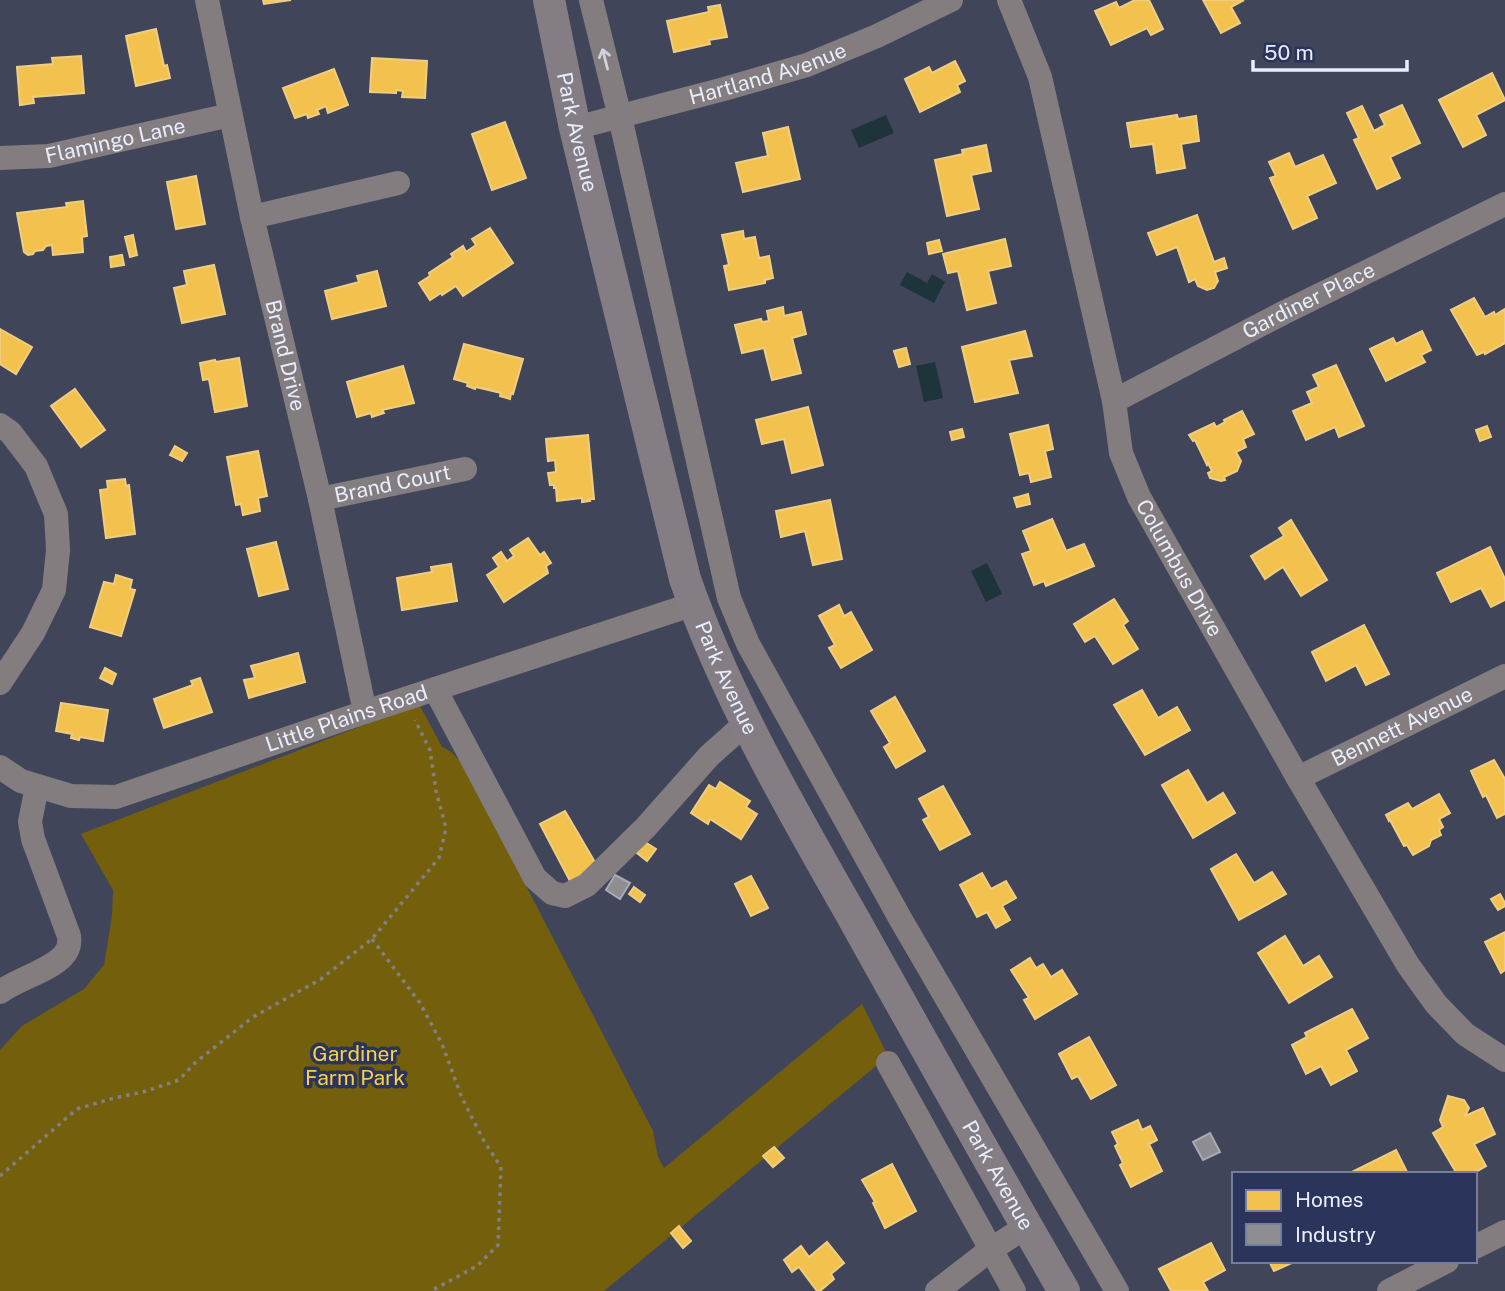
<svg xmlns="http://www.w3.org/2000/svg" width="1505" height="1291" viewBox="0 0 1505 1291" font-family="'Public Sans',sans-serif">
<rect width="100%" height="100%" fill="#40455a"/>
<!-- green -->
<polygon fill="#74600c" points="419,704 442,747 450,751 463,764 653,1131 658,1157 664,1168 862,1004 888,1056 604,1291 0,1291 0,1050 22,1026 84,989 104,965 112,916 113,890 81,834"/>
<!-- water -->
<g fill="#1d343a">
<polygon points="886,115 894,133 859,148 851,130"/>
<polygon points="907,272 927,283 932,274 945,282 934,303 900,285"/>
<polygon points="935,362 943,398 924,402 916,366"/>
<polygon points="987,563 1002,594 986,602 971,571"/>
</g>
<!-- homes -->
<g fill="#f2c14e" stroke="#efce82" stroke-width="2">
<polygon points="263,0 291,0 264,4"/>
<polygon points="1135,0 1149,0 1163,29 1151,35 1147,28 1111,45 1095,11 1116,2 1119,8"/>
<polygon points="1203,0 1244,0 1231,7 1240,23 1221,33"/>
<polygon points="720,5 727,37 709,40 710,44 674,52 667,21 709,12 708,7"/>
<polygon points="156,29 164,66 167,65 170,78 136,86 126,36"/>
<polygon points="81,56 84,93 33,97 34,103 20,105 17,67 53,64 52,58"/>
<polygon points="372,58 427,61 425,98 402,97 403,91 396,90 396,93 370,92"/>
<polygon points="955,61 965,81 957,85 960,92 920,112 905,79 929,67 932,73"/>
<polygon points="334,69 348,105 328,113 326,106 317,110 319,114 308,118 307,114 295,118 283,88"/>
<polygon points="1492,73 1505,100 1476,115 1486,135 1463,147 1439,100"/>
<polygon points="1402,105 1420,143 1390,157 1400,178 1377,189 1354,140 1359,138 1347,113 1362,106 1374,131 1385,125 1380,115"/>
<polygon points="1177,115 1178,119 1196,116 1199,141 1181,144 1185,168 1157,173 1153,144 1131,147 1127,123"/>
<polygon points="505,122 526,178 492,190 472,134"/>
<polygon points="788,127 800,179 743,192 736,163 768,156 763,133"/>
<polygon points="986,145 991,171 971,175 979,209 947,216 935,160 963,154 962,150"/>
<polygon points="1289,153 1295,167 1323,155 1336,183 1307,196 1317,218 1293,229 1270,178 1276,176 1269,162"/>
<polygon points="196,176 205,224 176,229 167,182"/>
<polygon points="83,201 87,236 82,237 83,252 53,255 52,245 46,246 43,250 35,251 33,254 28,255 24,252 17,213 67,207 66,203"/>
<polygon points="1197,215 1214,262 1224,258 1227,268 1215,272 1218,281 1214,288 1207,290 1198,286 1195,279 1189,282 1177,247 1157,255 1148,233"/>
<polygon points="490,228 513,263 463,296 456,286 442,295 441,293 430,300 419,283 430,276 429,273 453,257 451,254 463,246 466,252 476,245 472,239"/>
<polygon points="743,231 744,239 755,237 759,258 769,256 773,278 765,280 765,283 729,290 724,266 729,265 722,235"/>
<polygon points="133,235 137,255 130,257 125,237"/>
<polygon points="1005,239 1011,266 988,271 996,303 967,310 958,271 948,273 943,254"/>
<polygon points="939,240 942,251 929,254 927,243"/>
<polygon points="122,255 124,265 111,267 110,257"/>
<polygon points="214,265 225,314 182,323 174,288 187,285 184,271"/>
<polygon points="377,271 386,306 332,319 325,291 359,282 357,276"/>
<polygon points="1474,298 1485,317 1494,312 1495,315 1505,309 1505,343 1485,354 1484,352 1477,355 1451,310"/>
<polygon points="783,307 784,316 801,312 806,334 792,338 801,373 772,380 764,348 742,353 735,325 761,319 762,322 769,321 767,311"/>
<polygon points="0,329 32,347 16,374 0,364"/>
<polygon points="1025,331 1032,356 1009,360 1018,393 975,402 962,347"/>
<polygon points="1422,331 1431,350 1421,355 1425,362 1386,381 1370,349 1393,338 1396,344"/>
<polygon points="464,344 523,359 513,394 511,393 510,399 500,396 501,393 476,387 475,389 467,386 468,383 454,379"/>
<polygon points="906,348 910,364 899,367 894,351"/>
<polygon points="239,358 247,406 215,412 209,379 203,380 200,363 215,360 216,362"/>
<polygon points="1336,365 1364,426 1339,437 1335,427 1306,440 1293,411 1312,403 1307,392 1319,387 1313,375"/>
<polygon points="403,366 414,403 382,410 384,413 372,417 371,413 357,417 347,382"/>
<polygon points="75,389 105,430 81,447 51,406"/>
<polygon points="808,407 823,465 792,473 784,439 762,444 756,420"/>
<polygon points="1242,411 1254,434 1243,439 1246,447 1236,452 1241,461 1237,471 1224,477 1225,480 1221,481 1210,478 1208,473 1212,471 1208,463 1207,465 1195,440 1193,441 1189,435 1214,423 1216,427 1225,422 1224,420"/>
<polygon points="1048,425 1053,449 1045,451 1051,477 1031,482 1029,473 1020,475 1010,434"/>
<polygon points="1487,426 1491,437 1480,441 1476,430"/>
<polygon points="962,429 964,437 952,440 950,432"/>
<polygon points="588,435 594,499 589,499 590,501 582,502 582,498 557,501 556,488 554,488 554,485 550,485 548,473 556,472 555,460 548,461 546,439"/>
<polygon points="175,446 187,453 182,461 170,455"/>
<polygon points="258,451 267,496 258,498 260,511 243,515 241,504 236,505 227,457"/>
<polygon points="125,479 126,486 129,485 135,534 106,538 100,490 108,489 107,481"/>
<polygon points="1028,494 1030,504 1017,507 1014,498"/>
<polygon points="830,500 842,559 813,565 805,531 781,537 776,511"/>
<polygon points="1052,519 1066,551 1084,544 1094,566 1046,586 1044,581 1034,585 1022,554 1031,551 1023,531"/>
<polygon points="1291,520 1327,580 1301,596 1283,567 1265,579 1251,556 1284,536 1279,528"/>
<polygon points="528,538 540,555 544,552 551,563 546,566 548,573 504,602 487,575 499,567 493,558 501,552 507,561 514,556 510,550"/>
<polygon points="276,542 288,589 259,596 247,549"/>
<polygon points="1490,547 1505,579 1505,600 1491,607 1481,588 1451,602 1437,573"/>
<polygon points="451,564 457,601 402,610 397,578 432,572 431,567"/>
<polygon points="116,575 132,580 130,589 135,590 121,636 90,627 104,582 114,584"/>
<polygon points="1114,599 1128,621 1123,625 1138,649 1113,664 1095,636 1085,642 1074,624"/>
<polygon points="839,605 844,616 851,612 872,650 841,668 829,648 835,645 819,616"/>
<polygon points="1364,625 1389,674 1366,685 1356,665 1326,681 1312,652"/>
<polygon points="298,653 305,682 249,698 244,680 255,678 251,666"/>
<polygon points="105,668 116,674 112,684 100,678"/>
<polygon points="200,678 212,712 164,728 154,699 193,685 191,681"/>
<polygon points="1142,690 1158,718 1177,707 1190,730 1145,755 1114,705"/>
<polygon points="895,697 925,751 896,768 884,747 890,743 871,711"/>
<polygon points="61,703 108,710 103,741 80,737 79,740 71,738 72,734 56,731"/>
<polygon points="1494,760 1505,779 1505,814 1497,818 1486,795 1483,797 1471,771"/>
<polygon points="1188,770 1207,803 1223,793 1235,813 1193,838 1162,785"/>
<polygon points="720,782 750,801 746,807 757,814 741,839 710,819 708,824 691,813 709,785 716,789"/>
<polygon points="943,786 970,834 940,850 923,820 929,817 919,799"/>
<polygon points="1439,794 1450,813 1439,819 1443,827 1439,830 1441,835 1431,840 1429,846 1413,855 1407,845 1404,846 1390,820 1389,821 1386,815 1408,803 1412,809"/>
<polygon points="565,811 599,869 571,883 540,824"/>
<polygon points="645,842 656,849 647,861 637,853"/>
<polygon points="1236,854 1254,883 1272,872 1286,894 1239,920 1211,869"/>
<polygon points="982,873 991,889 1006,881 1016,898 1002,906 1010,920 996,928 987,912 977,917 960,885"/>
<polygon points="751,876 768,908 751,916 735,884"/>
<polygon points="634,887 645,895 640,902 629,894"/>
<polygon points="1500,894 1505,903 1505,906 1498,910 1491,899"/>
<polygon points="1505,932 1505,970 1501,973 1485,942"/>
<polygon points="1285,936 1303,966 1319,956 1332,977 1289,1003 1258,953"/>
<polygon points="1030,958 1036,968 1043,964 1051,977 1062,970 1077,994 1035,1019 1024,1000 1029,998 1011,970"/>
<polygon points="1352,1009 1368,1038 1346,1050 1357,1071 1331,1085 1321,1066 1306,1074 1292,1045 1307,1037 1305,1033"/>
<polygon points="1089,1037 1116,1085 1091,1099 1078,1076 1072,1079 1059,1054"/>
<polygon points="1448,1096 1464,1100 1469,1108 1465,1116 1483,1108 1495,1134 1474,1144 1486,1166 1472,1174 1457,1174 1433,1133 1443,1127 1440,1120"/>
<polygon points="1138,1120 1142,1130 1150,1126 1157,1140 1149,1144 1162,1171 1131,1187 1120,1165 1123,1163 1115,1146 1118,1144 1112,1132"/>
<polygon points="774,1147 784,1158 773,1167 763,1156"/>
<polygon points="1396,1150 1408,1174 1348,1174"/>
<polygon points="892,1164 916,1211 885,1228 873,1203 875,1202 862,1180"/>
<polygon points="679,1226 691,1241 683,1248 671,1233"/>
<polygon points="827,1242 844,1263 831,1274 834,1279 820,1291 817,1291 799,1267 792,1272 784,1260 801,1246 809,1257"/>
<polygon points="1211,1243 1225,1270 1203,1282 1208,1291 1171,1291 1159,1269"/>
<polygon points="1269,1261 1296,1261 1274,1271"/>
</g>
<!-- industry -->
<g fill="#8d8d92" stroke="#a9aab2" stroke-width="2">
<polygon points="615,875 630,883 620,899 606,890"/>
<polygon points="1210,1133 1220,1152 1203,1160 1193,1142"/>
</g>
<g fill="none" stroke-linecap="round" stroke-linejoin="round">
<!-- path -->
<g stroke="#828085" stroke-width="3.5" stroke-dasharray="3.5 5" stroke-linecap="butt">
<polyline points="372,939 420,1003 442,1044 462,1098 484,1141 501,1167 498,1245 477,1266 431,1291"/>
<polyline points="0,1176 77,1109 114,1098 143,1092 179,1080 196,1062 253,1017 321,979 372,939 439,858 446,828 436,791 430,750 415,720"/>
</g>
<!-- minor -->
<g stroke="#837d7f" stroke-width="24">
<path id="s1" d="M207 0 252 217 320 499 365 712"/>
<polyline points="591,0 620,117 729,598 748,644 901,920 1117,1291"/>
<path id="s2" d="M1009 0 1040 77 1114 401 1121 453 1139 497 1298 778 1408 965 1436 1004 1465 1034 1505 1060"/>
<path id="s3" d="M575 128 724 89 807 65 877 36 951 0"/>
<path id="s4" d="M0 158 49 156 230 115"/>
<polyline points="252,217 398,183"/>
<path id="s5" d="M1114 401 1283 313 1505 204"/>
<polyline points="0,425 10,432 36,466 56,514 58,550 54,590 33,633 0,683"/>
<path id="s6" d="M320 499 465 469"/>
<polyline points="435,689 535,878 552,893 565,896 587,885 646,827 709,756 746,723"/>
<path id="s7" d="M0 767 21 781 71 796 116 797 365 712 694 604"/>
<path id="s8" d="M1298 778 1505 676"/>
<path d="M0 992C18 979 49 971 63 956 69 950 70 943 69 936L33 839 30 822 37 786"/>
<polyline points="888,1063 1014,1291"/>
<polyline points="1475,1247 1505,1232"/>
<polyline points="937,1291 990,1250 1027,1226"/>
<polyline points="1389,1291 1447,1261"/>
</g>
<!-- major -->
<path stroke="#847e84" stroke-width="32" id="s9" d="M549 0 575 128 685 579C727 699 792 810 855 921 924 1045 993 1168 1064 1291"/>
</g>
<!-- one-way arrows -->
<defs><path id="oneway-shaft" d="M-6 0H5M1.5-3L5.5 0L1.5 3" fill="none" stroke-width="1.6" stroke-linecap="round" stroke-linejoin="round" transform="scale(1.75)"/></defs>
<use stroke="#d0d1dd" href="#oneway-shaft" transform="translate(605 59) rotate(-104)"/>
<g text-anchor="middle" stroke-width="7" stroke-linejoin="round" paint-order="stroke">
<!-- street labels -->
<g font-size="21" fill="#e9edfc" stroke="#2b345a">
<text dy="7" stroke="none"><textPath href="#s3" startOffset="200">Hartland Avenue</textPath></text>
<text dy="7" stroke="none"><textPath href="#s9" startOffset="135">Park Avenue</textPath></text>
<text dy="7" stroke="none"><textPath href="#s4" startOffset="117">Flamingo Lane</textPath></text>
<text dy="7" stroke="none"><textPath href="#s5" startOffset="219">Gardiner Place</textPath></text>
<text dy="7" stroke="none"><textPath href="#s1" startOffset="364">Brand Drive</textPath></text>
<text dy="7" stroke="none"><textPath href="#s6" startOffset="74">Brand Court</textPath></text>
<text dy="7" stroke="none"><textPath href="#s2" startOffset="597">Columbus Drive</textPath></text>
<text dy="7" stroke="none"><textPath href="#s9" startOffset="702">Park Avenue</textPath></text>
<text dy="7" stroke="none"><textPath href="#s7" startOffset="366">Little Plains Road</textPath></text>
<text dy="7" stroke="none"><textPath href="#s8" startOffset="116">Bennett Avenue</textPath></text>
<text dy="7" stroke="none"><textPath href="#s9" startOffset="1269">Park Avenue</textPath></text>
</g>
<!-- park labels -->
<g font-size="21" fill="#f7d14d" stroke="#2b345a">
<text x="355" y="1061">Gardiner<tspan x="355" dy="24">Farm Park</tspan></text>
</g>
</g>
<!-- legend -->
<rect x="1232" y="1172" width="245" height="91" fill="#2b345a" stroke="#777e9b" stroke-width="2"/>
<rect x="1246" y="1190" width="35" height="21" fill="#f2c14e" stroke="#777e9b" stroke-width="2"/>
<text x="1295" y="1207" font-size="21" fill="#e9edfc">Homes</text>
<rect x="1246" y="1224" width="35" height="21" fill="#8d8d92" stroke="#777e9b" stroke-width="2"/>
<text x="1295" y="1242" font-size="21" fill="#e9edfc">Industry</text>
<!-- scale -->
<path d="M1253 60v10h154v-10" fill="none" stroke="#e9edfc" stroke-width="3.5"/>
<text x="1264" y="60" font-size="21" fill="#e9edfc" stroke="#2b345a" stroke-width="5" paint-order="stroke">50 m</text>
</svg>
